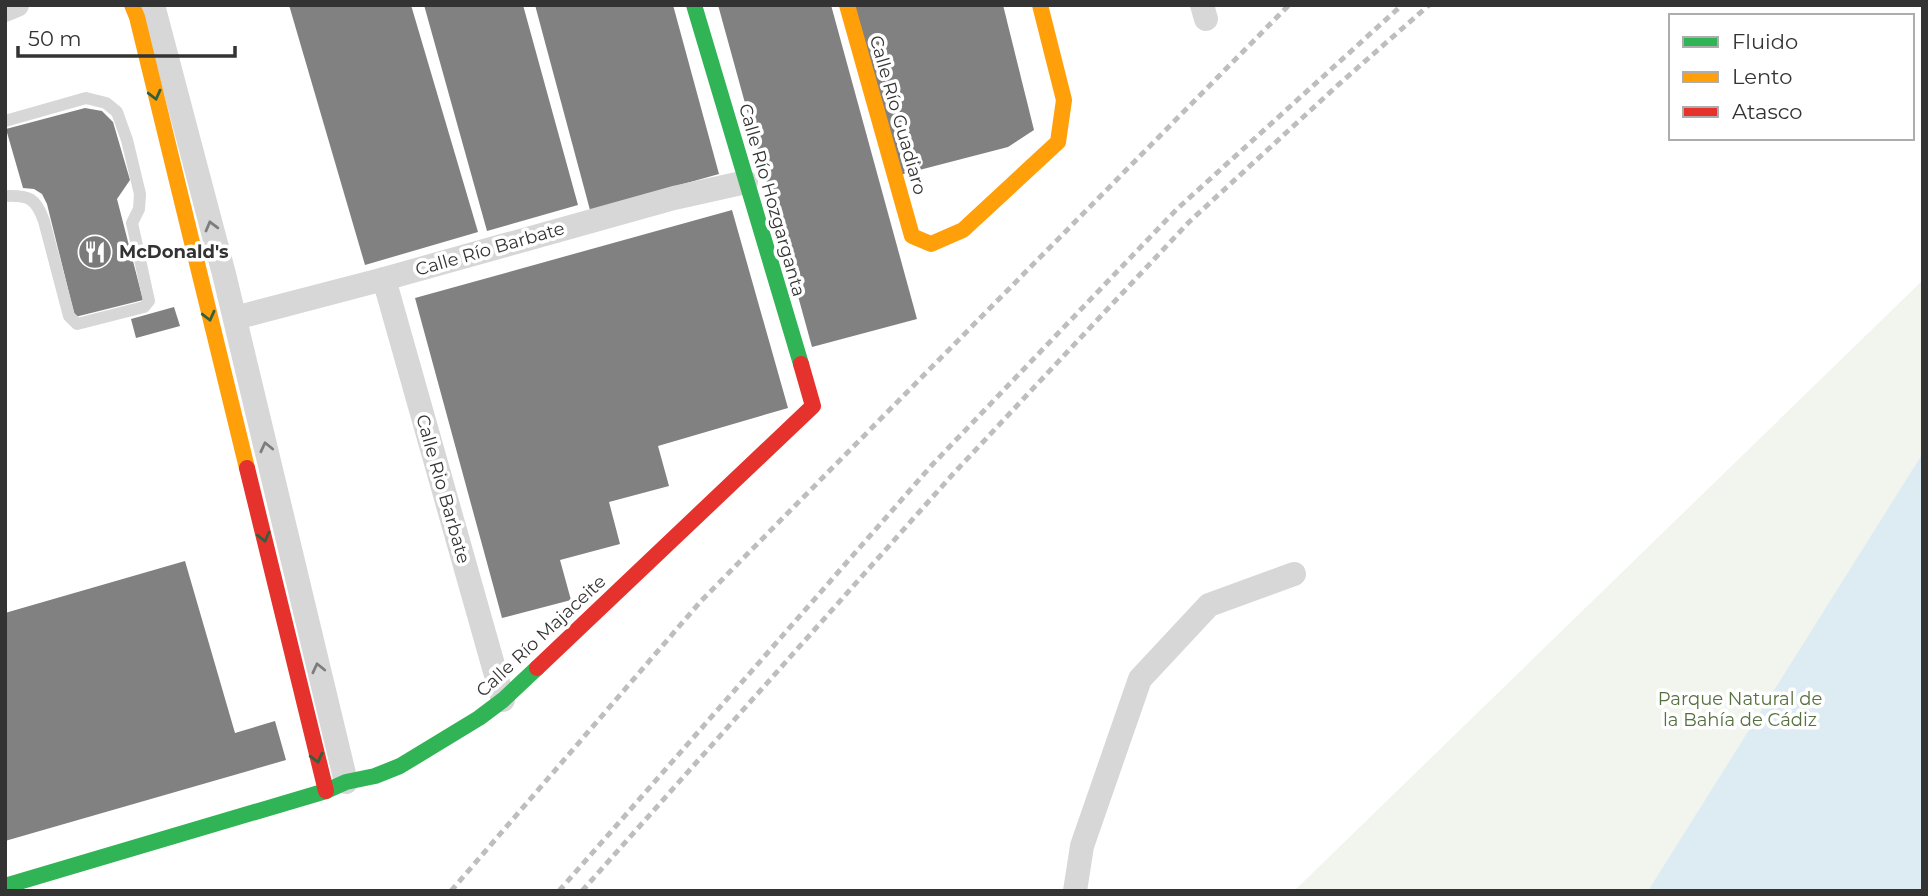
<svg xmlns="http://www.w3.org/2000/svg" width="1928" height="896" viewBox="0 0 1928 896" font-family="Montserrat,sans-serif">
<rect width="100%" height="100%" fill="#fff"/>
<!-- green -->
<polygon fill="#f1f5ed" points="1923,280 1923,891 1294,891"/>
<!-- water -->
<polygon fill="#ddebf3" points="1923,453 1923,891 1648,891"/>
<!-- building -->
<g fill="#818181">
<polygon points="289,5 411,5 478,232 365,265"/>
<polygon points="424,5 523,5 578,205 487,231"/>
<polygon points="535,5 673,5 719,174 590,210"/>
<polygon points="718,5 831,5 917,319 812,347"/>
<polygon points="853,5 1003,5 1034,130 1008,147 900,175"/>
<polygon points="85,108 102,111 113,122 130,180 117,199 143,300 75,317 47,204 42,194 34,189 23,188 6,129"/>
<polygon points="732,210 788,408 658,446 669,486 609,502 620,544 560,560 571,600 502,618 415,298"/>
<polygon points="174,307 180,326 136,338 131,319"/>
<polygon points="185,561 235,733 275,721 286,760 5,841 5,613"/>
</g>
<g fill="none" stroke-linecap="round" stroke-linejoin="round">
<!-- lane -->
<path stroke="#d7d7d7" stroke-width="12" d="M5 121 86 98 106 103 117 112 127 140 140 194 139 209 132 223 149 301 144 307 77 324 69 316 44 221C36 198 29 195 5 196"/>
<!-- street -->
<g stroke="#d7d7d7" stroke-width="24">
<polyline points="153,5 224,274 346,782"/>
<polyline points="1202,5 1206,19"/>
<polyline points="5,10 17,5"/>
<polyline points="384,279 503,700"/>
<polyline points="235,318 384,279 674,198 746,182"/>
<polyline points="1075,891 1082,846 1140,679 1209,605 1294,574"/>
</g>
<!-- fast -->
<g stroke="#30b455" stroke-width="16">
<polyline points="694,5 801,364"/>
<polyline points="5,886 326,791 346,782 375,776 400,766 479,718 503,700 537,668"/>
</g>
<!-- slow -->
<g stroke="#ff9f0a" stroke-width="16">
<polyline points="132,5 137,17 247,468"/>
<polyline points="847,5 912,236 931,244 963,230 1058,142 1064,100 1040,5"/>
</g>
<!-- jam -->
<g stroke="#e5322d" stroke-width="16">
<polyline points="247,468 326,791"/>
<polyline points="537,668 813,406 801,364"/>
</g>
<!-- rail -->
<g stroke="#bebebe" stroke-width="5" stroke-dasharray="7 5" stroke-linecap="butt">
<polyline points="451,891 701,601 1289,5"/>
<polyline points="559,891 932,465 1177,209 1402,5"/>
<polyline points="582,891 953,474 1189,222 1338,85 1429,5"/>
</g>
</g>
<!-- one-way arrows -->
<defs><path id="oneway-chevron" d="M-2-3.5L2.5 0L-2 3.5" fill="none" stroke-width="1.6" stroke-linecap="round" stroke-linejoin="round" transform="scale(1.75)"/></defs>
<g stroke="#32603f">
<use href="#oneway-chevron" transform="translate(155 95) rotate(76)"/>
<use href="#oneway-chevron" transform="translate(209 316) rotate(76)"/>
<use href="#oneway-chevron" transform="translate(264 537) rotate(76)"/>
<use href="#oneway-chevron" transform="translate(317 758) rotate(76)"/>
</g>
<g stroke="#7d7d7d">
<use href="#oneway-chevron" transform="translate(211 226) rotate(-105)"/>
<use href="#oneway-chevron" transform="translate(266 447) rotate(-103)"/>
<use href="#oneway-chevron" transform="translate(318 668) rotate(-103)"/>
</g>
<!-- icons -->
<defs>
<g id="restaurant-disc" transform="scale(1.75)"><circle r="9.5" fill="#7a7a7a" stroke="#fff"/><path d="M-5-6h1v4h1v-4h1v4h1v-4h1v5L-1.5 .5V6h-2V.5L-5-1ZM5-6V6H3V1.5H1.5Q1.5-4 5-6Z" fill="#fff"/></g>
</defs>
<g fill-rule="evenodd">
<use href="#restaurant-disc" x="95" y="252"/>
</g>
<g text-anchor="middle" stroke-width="7" stroke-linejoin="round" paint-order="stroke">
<!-- street labels -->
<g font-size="18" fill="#333" stroke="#fff">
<text transform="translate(898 115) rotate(74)" y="6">Calle Río Guadiaro</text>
<text transform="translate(772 200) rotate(74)" y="6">Calle Río Hozgarganta</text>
<text transform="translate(490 249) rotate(-16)" y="6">Calle Río Barbate</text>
<text transform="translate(443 489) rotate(74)" y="6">Calle Rio Barbate</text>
<text transform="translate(541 636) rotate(-43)" y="6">Calle Río Majaceite</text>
</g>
<!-- poi labels -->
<g font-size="18" font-weight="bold" fill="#333" stroke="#fff" text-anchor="start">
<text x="119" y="258">McDonald's</text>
</g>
<!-- park labels -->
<g font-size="18" fill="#56703f" stroke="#fff">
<text x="1740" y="705">Parque Natural de<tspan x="1740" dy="21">la Bahía de Cádiz</tspan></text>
</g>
</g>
<!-- border -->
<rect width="1928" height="896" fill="none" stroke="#333333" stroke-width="14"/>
<!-- legend -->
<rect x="1669" y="14" width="245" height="126" fill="#ffffff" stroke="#adadad" stroke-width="2"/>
<rect x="1683" y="37" width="35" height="10" fill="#30b455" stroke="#adadad" stroke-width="2"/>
<text x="1732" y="49" font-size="21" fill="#333333">Fluido</text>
<rect x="1683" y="72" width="35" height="10" fill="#ff9f0a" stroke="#adadad" stroke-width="2"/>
<text x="1732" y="84" font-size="21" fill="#333333">Lento</text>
<rect x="1683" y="107" width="35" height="10" fill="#e5322d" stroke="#adadad" stroke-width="2"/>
<text x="1732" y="119" font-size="21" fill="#333333">Atasco</text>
<!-- scale -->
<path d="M18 46v10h217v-10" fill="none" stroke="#333333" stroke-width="3.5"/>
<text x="28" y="46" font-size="21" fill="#333333" stroke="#ffffff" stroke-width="5" paint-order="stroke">50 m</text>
</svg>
